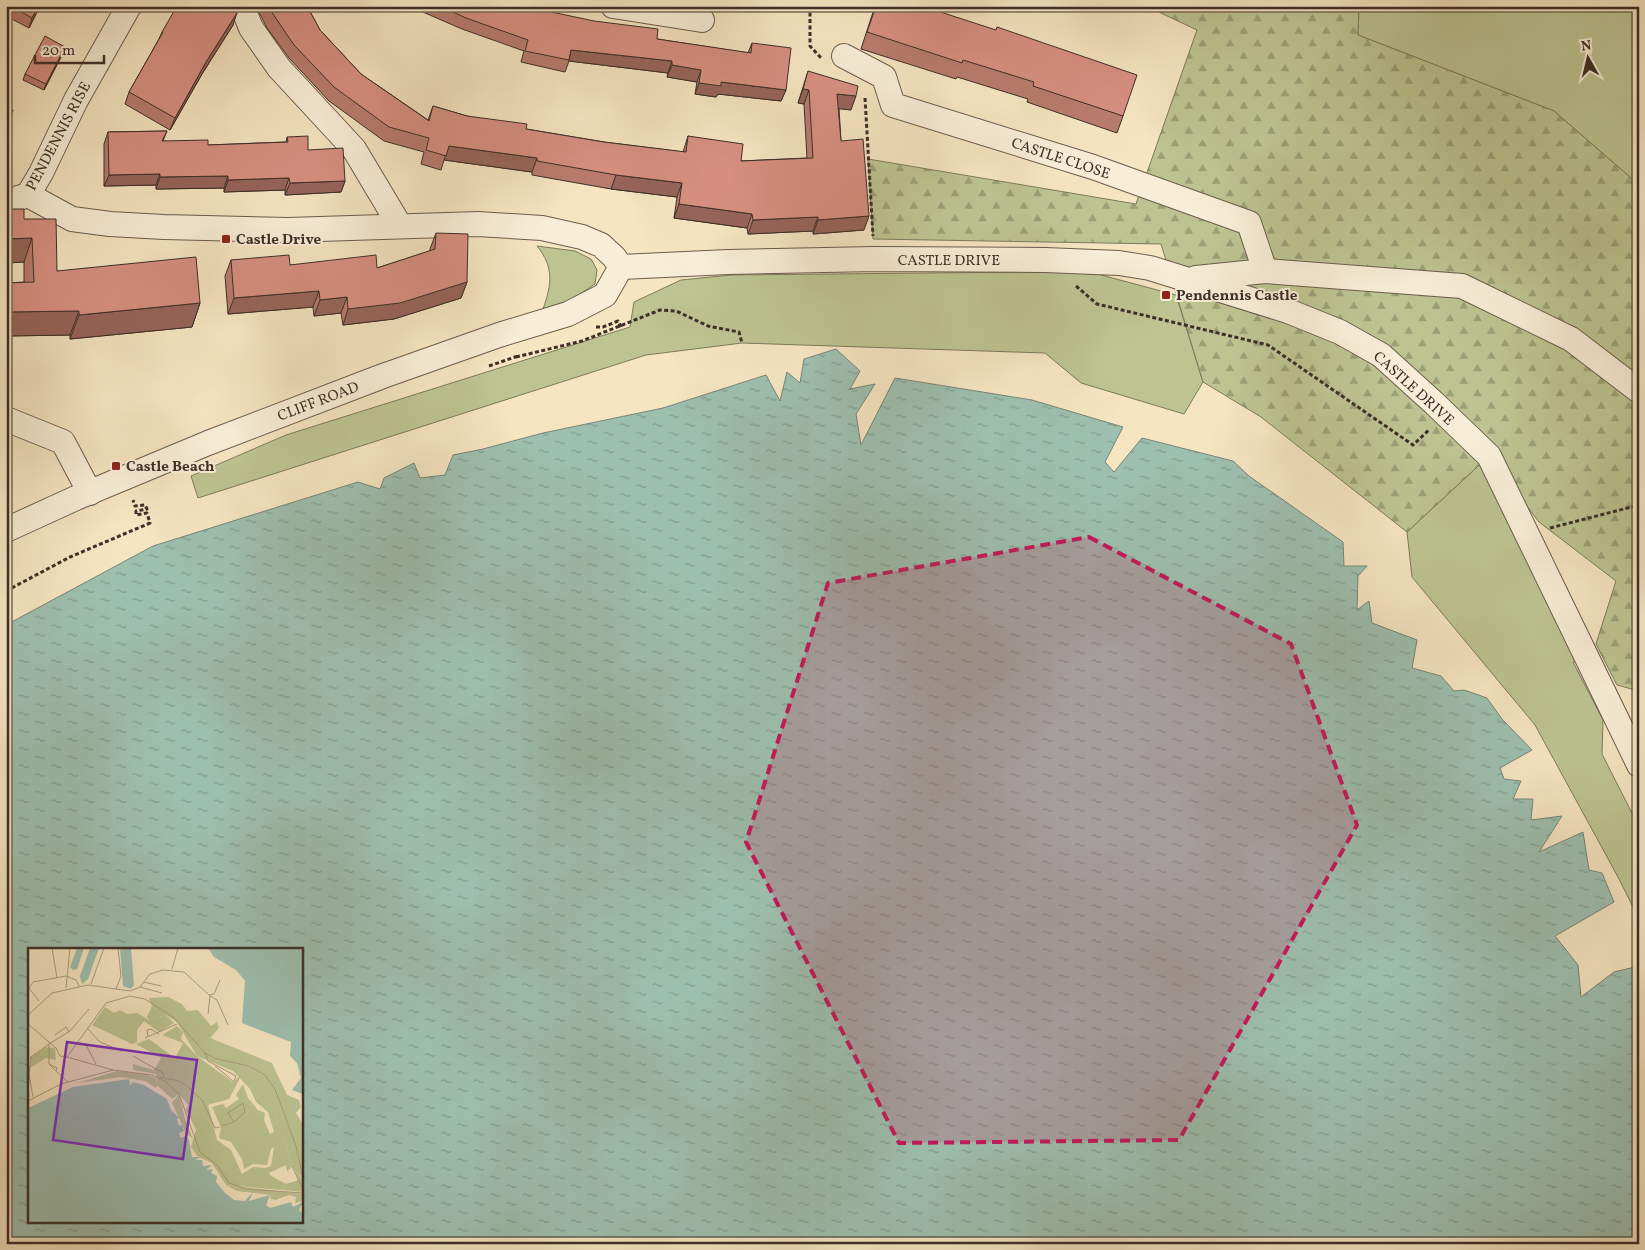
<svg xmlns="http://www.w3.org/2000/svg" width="1645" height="1250" viewBox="0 0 1645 1250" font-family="Vollkorn,serif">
<defs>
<pattern id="forest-firs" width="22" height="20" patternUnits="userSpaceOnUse" patternTransform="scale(1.25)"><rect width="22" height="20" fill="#bdc492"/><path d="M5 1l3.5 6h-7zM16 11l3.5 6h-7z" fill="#9ba077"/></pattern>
<pattern id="water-ripples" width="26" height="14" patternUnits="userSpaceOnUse" patternTransform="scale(1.25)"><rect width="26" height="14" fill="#9dbfaf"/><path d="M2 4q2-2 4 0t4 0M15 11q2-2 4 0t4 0" fill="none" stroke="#819c8e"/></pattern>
</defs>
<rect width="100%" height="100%" fill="#f5e5c1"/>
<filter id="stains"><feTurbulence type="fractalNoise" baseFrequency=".004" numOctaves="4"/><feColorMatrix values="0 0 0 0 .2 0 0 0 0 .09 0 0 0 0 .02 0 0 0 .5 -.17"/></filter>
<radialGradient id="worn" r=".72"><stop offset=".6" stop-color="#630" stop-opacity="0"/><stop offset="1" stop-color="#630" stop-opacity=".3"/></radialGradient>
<!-- grass -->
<g fill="#bdc492" stroke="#7d7a5d">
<polygon points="1359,6 1639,6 1639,185 1554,111 1358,35"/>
<path d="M537 246 575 251 591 259 597 270 595 284 571 300 543 309C552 284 554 267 537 246Z"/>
<polygon points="1045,260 1176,295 1203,382 1184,414 1081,383 1045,353 742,343 646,355 198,498 191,476 286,435 630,327 634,302 681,280 731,275 1029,272"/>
<polygon points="1489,456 1589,660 1573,662 1603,720 1602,754 1639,827 1639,919 1618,877 1535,725 1412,577 1407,532"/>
</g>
<!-- forest -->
<polygon fill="url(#forest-firs)" stroke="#7d7a5d" points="1146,6 1359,6 1358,35 1554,111 1639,185 1639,691 1617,685 1596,644 1616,581 1539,522 1489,456 1407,532 1261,417 1203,382 1161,244 873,239 868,159 1136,204 1197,30"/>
<!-- water -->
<path fill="url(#water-ripples)" stroke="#778579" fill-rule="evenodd" d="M836 349 860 371 850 389 875 384 856 414 861 445 895 378 1032 400 1123 427 1105 462 1114 472 1142 438 1233 461 1249 476 1343 542 1344 566H1367L1358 576 1357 610 1369 601 1372 623 1417 640 1412 668 1441 676 1454 691 1464 690 1487 698 1502 719 1532 750 1500 768 1504 779 1521 781 1513 799H1533L1531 820 1562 816 1539 852 1583 832 1589 870 1602 873 1614 902 1555 936 1578 965 1581 997 1614 972 1639 966V1244H6V625L153 546 358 482 380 489 384 478 414 463 420 478 445 475 453 455 483 449 543 433 663 408 766 375 780 401 787 372 800 383 804 359ZM29 949H301V1221H29Z"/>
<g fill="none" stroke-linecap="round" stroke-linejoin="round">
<!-- minor casing -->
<g stroke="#6b5c4e" stroke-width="26">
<g id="minor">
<polyline points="242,6 251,28 279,68 354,149 400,226"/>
<polyline points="613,6 702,20"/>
<polyline points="844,56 884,77 893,105 1093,167 1249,223 1265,271"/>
<polyline points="28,195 72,219 110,224 164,227 288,230 478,224 542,228 582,237 601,245 614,257 621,267"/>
<polyline points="6,202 28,195 41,173 76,100 129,6"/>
<polyline points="621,267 728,262 875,259 1045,260 1119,263 1150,268 1288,311 1340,332 1381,355 1434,403 1489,456 1639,765"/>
<polyline points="1196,278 1265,271 1462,286 1571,339 1639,391"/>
<polyline points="6,419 63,442 90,493"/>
<polyline points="6,530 76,498 208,443 383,376 499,335 568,314 605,295 621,267"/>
</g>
</g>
<!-- path -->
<g stroke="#3d2f28" stroke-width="3" stroke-dasharray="4 2.5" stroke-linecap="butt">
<polyline points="810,6 810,46 822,59"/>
<polyline points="865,98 873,236"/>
<polyline points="1076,286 1097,304 1268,345 1413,445 1430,429"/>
<polyline points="596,327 603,327 618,321 621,327"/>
<polyline points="516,357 582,341 660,310 676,311 708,326 739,332 742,343"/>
<polyline points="489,366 518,356"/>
<polyline points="1550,528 1639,505"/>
<polyline points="6,591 70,557 150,523 147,513 136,515 136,511 147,509 145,505 135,506 133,500"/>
</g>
<!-- minor -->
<use href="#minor" stroke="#f8eed7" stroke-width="24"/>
</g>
<!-- wall -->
<g fill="#b87b6e" stroke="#3d2f28">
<polygon points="6,6 40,6 29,28 6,16"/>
<polygon points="81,6 90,6 88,10"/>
<polygon points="256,6 307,6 320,30 361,74 428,120 433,106 467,116 526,129 604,142 683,152 688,136 741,161 807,158 804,104 798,103 808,71 851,110 839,108 841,141 864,230 813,234 813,231 748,234 747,228 674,218 677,197 611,189 532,175 532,172 444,160 441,170 421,164 424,152 384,141 329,101 289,58 267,28"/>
<polygon points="380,6 387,6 386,9"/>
<polygon points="409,6 527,6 657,39 748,53 752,43 786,90 781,101 718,94 716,97 695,94 697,82 667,77 668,73 569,61 565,72 521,62 524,51 462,29"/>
<polygon points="875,6 922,6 1123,116 1117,133 1027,102 1028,99 957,77 956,79 861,49"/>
<polygon points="233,25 202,74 170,130 125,104 129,92 159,39 162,32"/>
<polygon points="63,53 44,90 23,80 25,74"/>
<polygon points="167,131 163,141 208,145 286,142 287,137 308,150 345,181 341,192 285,195 285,190 224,192 224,188 156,189 156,185 104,186 104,144 108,132"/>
<polygon points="6,209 24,219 57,271 200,303 192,327 70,339 70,335 6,336 6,284 7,283 24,282 24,262 6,263"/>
<polygon points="436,233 467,282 461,298 394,319 343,325 341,313 314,316 313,307 228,314 225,276 231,260 290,265 377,268 430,251 430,249"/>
</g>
<!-- shaded-wall -->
<g fill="#96645a" stroke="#3d2f28">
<polygon points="38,6 40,6 29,28 32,18"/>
<polygon points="237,13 233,25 202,74 170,130 175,118 206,62"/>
<polygon points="65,47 63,53 44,90 46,84"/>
<polygon points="571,50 672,61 668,73 569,61"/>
<polygon points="672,65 701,70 697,82 667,77"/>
<polygon points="721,82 786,90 781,101 718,94 716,97 695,94 699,83"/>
<polygon points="803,89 809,90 804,104 798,103"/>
<polygon points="837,94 856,96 851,110 832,108"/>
<polygon points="13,110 9,121 6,126 6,122"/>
<polygon points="449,146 537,158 532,172 444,160"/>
<polygon points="160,174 156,185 104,186 109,175"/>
<polygon points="616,175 682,183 677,197 611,189"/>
<polygon points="228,176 224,188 156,189 160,177"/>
<polygon points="289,178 285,190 224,192 228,180"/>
<polygon points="345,181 341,192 285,195 290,183"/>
<polygon points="679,204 752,214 747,228 674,218"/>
<polygon points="869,216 864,230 813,234 818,220"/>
<polygon points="818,217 813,231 748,234 753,220"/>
<polygon points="32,238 24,262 6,263 6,239"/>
<polygon points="467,282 461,298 394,319 343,325 348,309"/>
<polygon points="319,291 313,307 228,314 234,298"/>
<polygon points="347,297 341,313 314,316 320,300"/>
<polygon points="200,303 192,327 70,339 79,315"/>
<polygon points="79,311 70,335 6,336 6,315 7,312"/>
</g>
<!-- building -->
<g fill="#d68f80" stroke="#3d2f28">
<polygon points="11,6 38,6 32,18"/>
<polygon points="177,6 226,6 237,13 206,62 175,118 129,92 163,32 162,32"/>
<polygon points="269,6 307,6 320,30 361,74 429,121 433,106 467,116 527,124 526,129 604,142 686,152 688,136 743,144 741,161 813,158 809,90 803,89 808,71 858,86 856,96 837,94 841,141 863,139 869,216 818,220 818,217 753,220 752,214 679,204 682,183 616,175 537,161 537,158 449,146 446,156 426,150 429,138 389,127 334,87 294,45 273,14"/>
<polygon points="440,6 527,6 533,8 594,21 658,29 657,39 751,53 752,43 791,48 786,90 721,82 721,86 699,83 701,70 672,65 672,61 571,50 569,60 525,51 528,40 466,18"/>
<polygon points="876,6 922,6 996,30 997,27 1137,75 1123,116 1033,86 1034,82 963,60 962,63 867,32"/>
<polygon points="45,36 65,47 46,84 25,74"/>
<polygon points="6,106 13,110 6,122"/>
<polygon points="167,131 162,141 208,140 208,145 288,142 287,137 308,136 308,150 343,148 345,181 290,183 289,178 228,180 228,176 160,177 160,174 109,175 108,132"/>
<polygon points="6,209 24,209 24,219 56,219 57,271 196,257 200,303 79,315 79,311 7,312 7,310 6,310 7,283 34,282 32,238 6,239"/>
<polygon points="436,233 468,234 467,282 400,303 348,309 347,297 320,300 319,291 234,298 231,260 289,255 290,265 376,255 377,268 435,249"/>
</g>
<!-- marked area -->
<path fill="#c2185b" fill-opacity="0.2" stroke="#c2185b" stroke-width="4" stroke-dasharray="10 6" stroke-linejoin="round" d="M1089 537 1291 644 1357 825 1179 1140 899 1143 746 842 828 583Z"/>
<!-- markers -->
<g fill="#8f2418" stroke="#f8eed7" stroke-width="2">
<rect x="221" y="234" width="10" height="10" rx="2.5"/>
<rect x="1161" y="290" width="10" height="10" rx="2.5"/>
<rect x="111" y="461" width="10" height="10" rx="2.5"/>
</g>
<g text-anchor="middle" stroke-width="4" stroke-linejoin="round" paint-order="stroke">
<!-- street labels -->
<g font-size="15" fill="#3d2f28" stroke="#f8eed7">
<text transform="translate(58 136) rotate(-62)" y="5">PENDENNIS RISE</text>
<text transform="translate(1061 158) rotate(18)" y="5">CASTLE CLOSE</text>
<text x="949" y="265">CASTLE DRIVE</text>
<text transform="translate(1414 388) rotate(42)" y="5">CASTLE DRIVE</text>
<text transform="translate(318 401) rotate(-21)" y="5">CLIFF ROAD</text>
</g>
<!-- poi labels -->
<g font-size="15" font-weight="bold" fill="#3d2f28" stroke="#f8eed7" text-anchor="start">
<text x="236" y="244">Castle Drive</text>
<text x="1176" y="300">Pendennis Castle</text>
<text x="126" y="471">Castle Beach</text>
</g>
</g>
<!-- overview -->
<g transform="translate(28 948)">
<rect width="275" height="275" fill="#f5e5c1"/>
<path d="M77 59 86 65 92 62 99 66 109 65 121 72 138 67 146 75 131 84 116 73 109 82V94L104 96 64 77ZM149 78 155 84 153 91 169 108 206 135 210 129 212 130 201 151 179 157 187 151 160 120 146 112 155 95 134 87ZM89 123 118 126 128 130 129 137 128 140 117 133 93 129 49 135ZM233 135 251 173 244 177 256 191 264 218 259 224 258 217 241 225 237 220 243 218 246 199 243 201 239 217 225 216 216 221 214 211 203 194 191 190 193 179 184 159 195 156 198 160 211 151 208 147 215 136 220 150 230 162 237 165 236 172 242 186 246 184 240 164 228 154 222 141ZM151 146 157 171 165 191 158 185 144 155ZM266 220 275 232V244L255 242 258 236 271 232ZM198 237 275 246V253L267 255 268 249 261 247 247 252 242 250 243 247 209 243Z" fill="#bdc492"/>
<path d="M140 49 154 56 159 63 170 62 183 78 189 74 191 80 182 90 244 115 259 147 271 152 273 159 268 165 275 176V231L264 218 256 191 244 177 251 173 233 136 222 141 205 123 169 108 149 74 138 67 121 72 119 69 124 58 121 50ZM121 91 160 120 188 151 180 157 189 192 203 202 214 226 225 219 237 220 243 228 258 236 255 242 198 237 184 215 169 208 163 199 168 182 158 162 160 157 151 146 144 151 129 137 128 126 105 122V116L126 122 133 110 108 96Z" fill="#bdc492"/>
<path d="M18 99 27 100 28 112 18 110 2 120 3 109Z" fill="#bdc492"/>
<path d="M49 0H56L49 21 45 22 42 19ZM62 0H71L60 31 54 36 52 28ZM92 0H103L106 37 103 41 95 38ZM180 0H275V146L264 142 273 130 269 115 262 108 263 94 214 75 217 33 208 22 186 9ZM101 131 102 138 105 134 116 137 139 151 143 162 151 170 149 171 151 178 154 177 156 183 151 185 153 190 158 188 161 192 164 209H173L167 212H174L175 218 184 217 178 222 185 221 183 225 189 228 188 234 197 245 206 252 217 253 225 244 221 253 242 247 238 257 242 260 263 254 265 259 275 254 271 262 275 266V275H0V160L45 139Z" fill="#9dbfaf"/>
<path fill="none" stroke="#ab9c84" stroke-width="1" d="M24 0 29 30M144 21 150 0M116 34 133 38M63 36 76 0M112 39 134 45M38 40 42 0M88 41 93 28 90 0M181 47 189 52 200 77M11 53 1 40 5 34 38 28 48 32 51 38M180 66 182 48M0 67 24 45 60 37 102 43 112 39 122 26 135 22 156 24 181 47 186 46 192 32M0 76 28 100 32 108 39 109 78 55 102 48 117 51 145 69 177 105 189 111 221 118 237 127 247 141 268 198 275 230M60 81 72 94 94 103M27 87 38 79 41 84M120 88 119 82 123 81 131 86M117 90 149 76M21 96 42 83 61 61M58 97 68 116M177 105 180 113 208 128 206 134 187 118M105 108 135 125 136 129M3 109 1 126 5 149M39 109 85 122 124 127 137 133 151 146 172 204 190 218 201 235 218 241 275 245M0 111 21 96M21 116 28 123 29 120 21 116V97M28 123 40 134M131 129 151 133 159 138 174 152 187 180 192 179M0 153 33 136 85 122M193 178 206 174 217 164 215 155 200 165 206 174M264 218 275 242"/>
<path fill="#7b2cbf" fill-opacity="0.15" stroke="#7b2cbf" stroke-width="2.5" d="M39 94 169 112 155 211 25 192Z"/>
<rect width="275" height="275" fill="none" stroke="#3d2f28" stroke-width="2.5"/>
</g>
<!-- margin -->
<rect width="1645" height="1250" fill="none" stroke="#f5e5c1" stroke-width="25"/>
<rect x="8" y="8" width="1630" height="1235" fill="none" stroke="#3d2f28" stroke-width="2.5"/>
<rect x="12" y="12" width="1620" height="1225" fill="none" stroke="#3d2f28"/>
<!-- north arrow -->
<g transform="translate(1588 58) rotate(352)" stroke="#f8eed7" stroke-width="4" paint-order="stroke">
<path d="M0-4L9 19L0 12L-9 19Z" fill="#3d2f28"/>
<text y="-8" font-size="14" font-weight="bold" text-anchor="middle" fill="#3d2f28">N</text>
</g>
<!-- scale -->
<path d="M35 55v8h69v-8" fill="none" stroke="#3d2f28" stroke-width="2.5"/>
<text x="42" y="55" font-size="15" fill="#3d2f28" stroke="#f8eed7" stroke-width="4" paint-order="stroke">20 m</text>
<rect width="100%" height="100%" filter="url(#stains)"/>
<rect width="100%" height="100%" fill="url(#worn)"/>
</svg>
